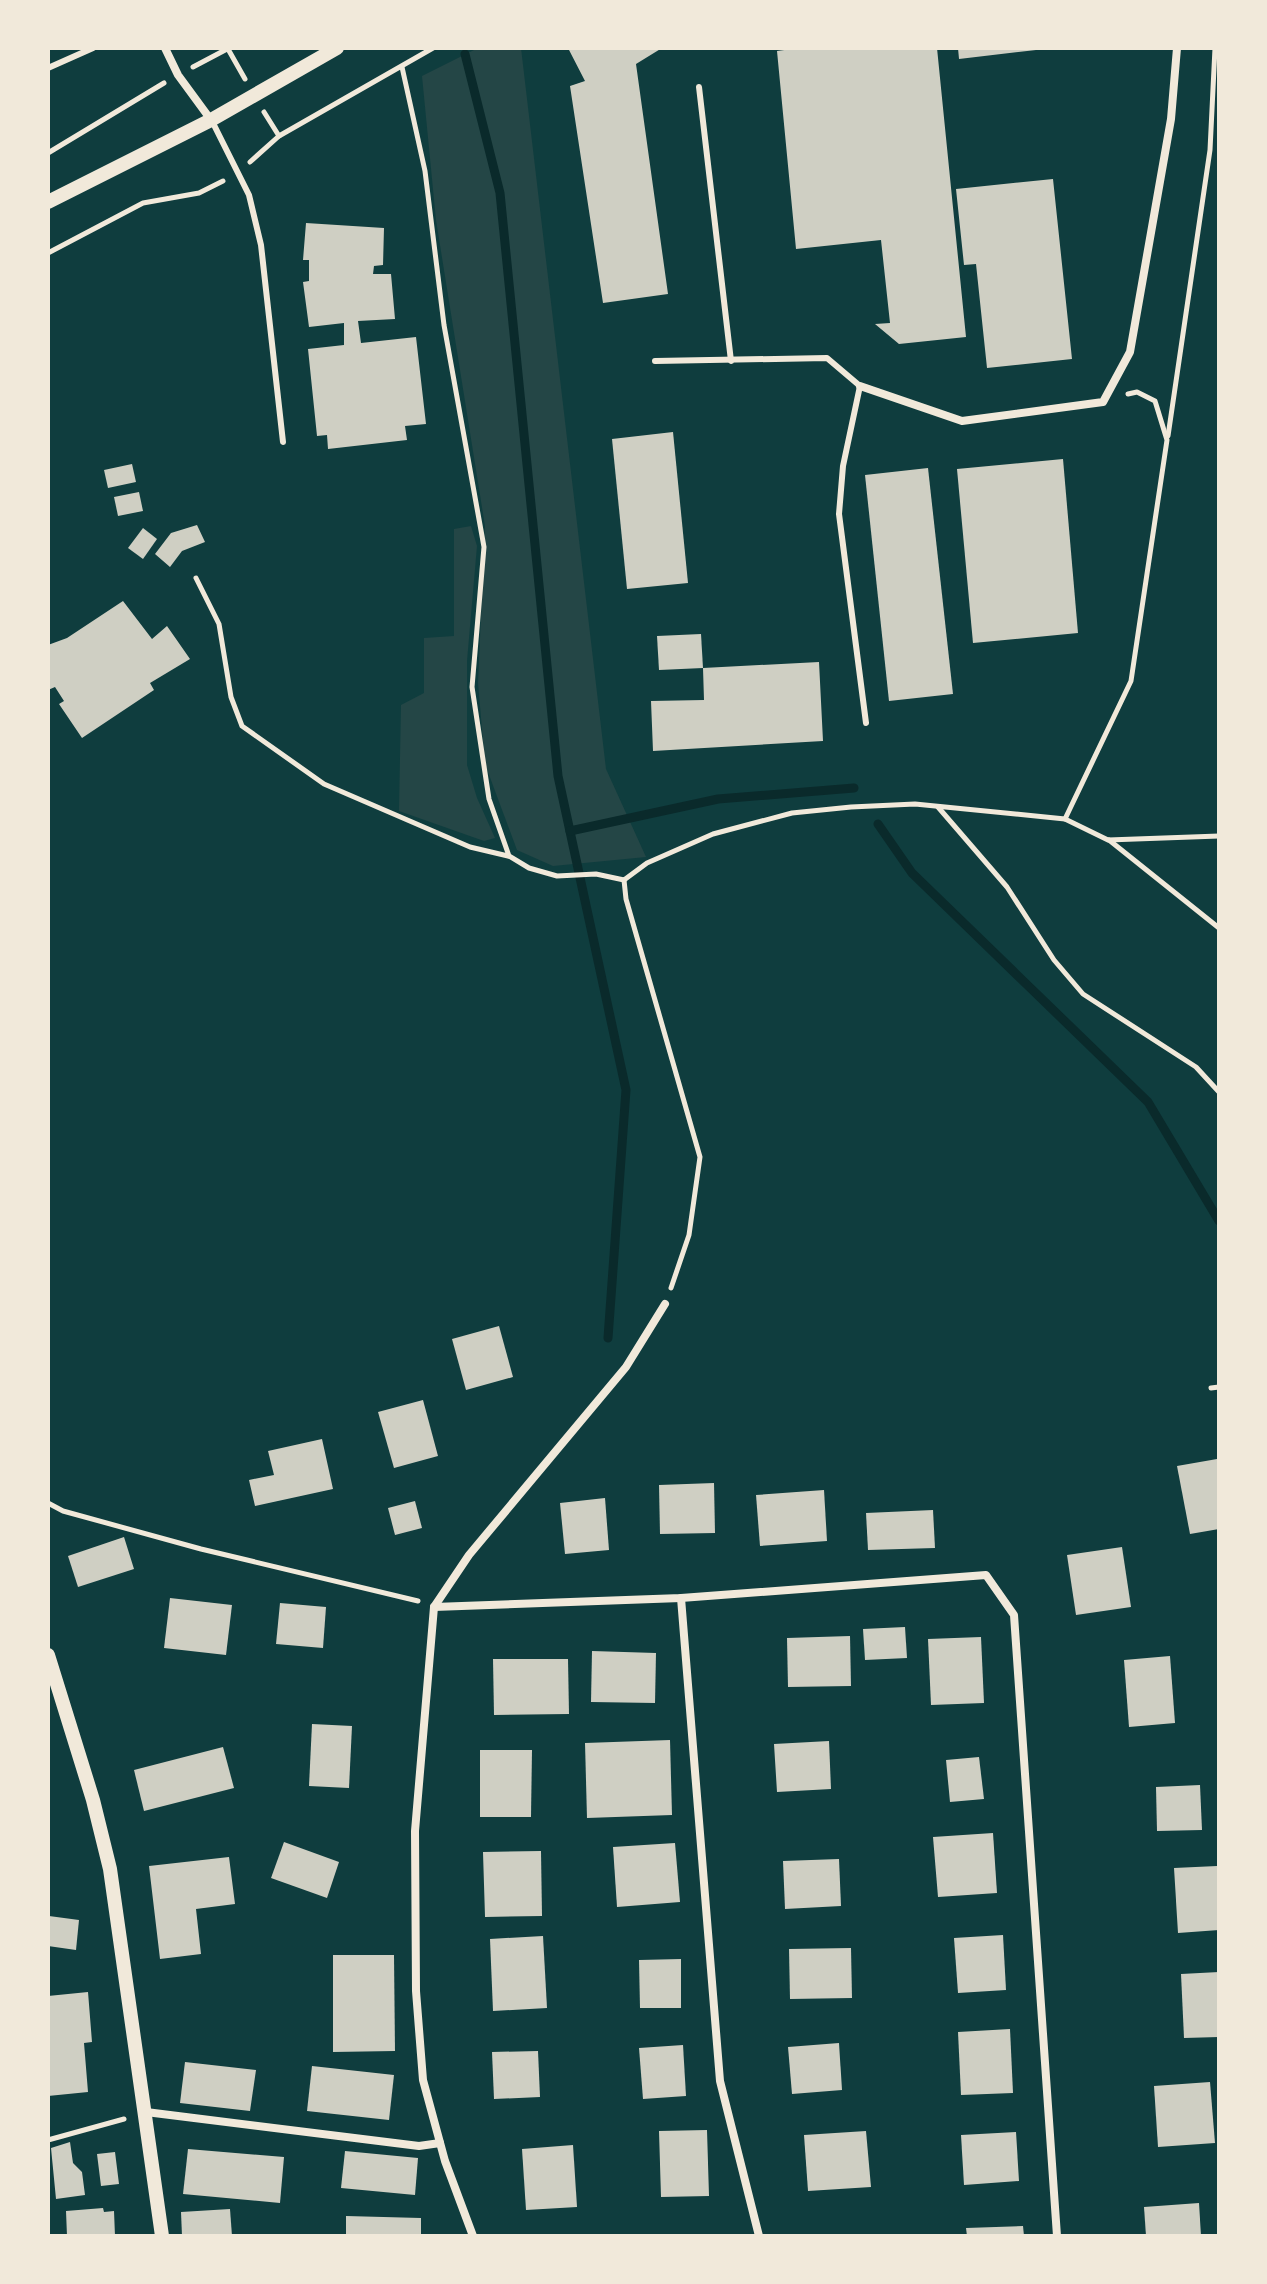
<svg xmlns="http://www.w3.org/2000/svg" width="1267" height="2284" viewBox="0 0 1267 2284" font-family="'Golos Text',sans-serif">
<rect width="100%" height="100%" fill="#0f3d3e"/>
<!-- green -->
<g fill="#244646">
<polygon points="478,48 521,48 606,769 646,857 553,866 517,850 485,764 478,683 485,526 436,220 422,76"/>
<polygon points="471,526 477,546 467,661 467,765 477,798 495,838 484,841 399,811 401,705 424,693 424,638 454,636 454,529"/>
</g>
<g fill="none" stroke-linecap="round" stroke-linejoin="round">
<!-- stream -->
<g stroke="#0a2a2b" stroke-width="9">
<polyline points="465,54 500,193 558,776 626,1090 608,1338"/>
<polyline points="878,824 912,873 1148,1102 1219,1221"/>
<polyline points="570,831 718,799 854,788"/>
</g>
</g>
<!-- building -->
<g fill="#cfcfc3">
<polygon points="568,48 662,48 636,64 668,294 603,303 570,86 585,81"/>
<polygon points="799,48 937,48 966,337 899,344 875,324 890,323 881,240 796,249 777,51"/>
<polygon points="958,48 1036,48 1036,50 959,59"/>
<polygon points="1053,179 1072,359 987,368 976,264 964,265 956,189"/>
<polygon points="306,223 384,228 383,265 374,266 373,274 391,274 395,319 358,321 361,343 416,337 426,424 405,426 407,440 328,449 327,435 317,436 308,349 344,345 344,323 309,327 303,282 309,281 309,260 303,260"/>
<polygon points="673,432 688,583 627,589 612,439"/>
<polygon points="1063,459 1078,633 973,643 957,469"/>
<polygon points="132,464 136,482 108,488 104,470"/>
<polygon points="928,468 953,694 889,701 865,475"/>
<polygon points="139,492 143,511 118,516 114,497"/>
<polygon points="197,525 205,542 182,551 170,567 155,554 171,533"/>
<polygon points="143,528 157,539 143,559 128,548"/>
<polygon points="123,601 152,639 167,626 190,659 150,683 154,690 82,738 59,704 64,701 55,687 48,690 48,645 67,638"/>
<polygon points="701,634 703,668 659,670 657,636"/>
<polygon points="819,662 823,741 653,751 651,701 704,700 703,668"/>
<polygon points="499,1326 513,1377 466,1390 452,1339"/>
<polygon points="423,1400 438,1456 394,1468 378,1412"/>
<polygon points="322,1439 333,1489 255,1506 249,1480 274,1475 268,1451"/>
<polygon points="1217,1459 1219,1529 1190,1534 1177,1466"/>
<polygon points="714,1483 715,1533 660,1534 659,1485"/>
<polygon points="824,1490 827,1541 760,1546 756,1495"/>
<polygon points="605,1498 609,1550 565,1554 560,1503"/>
<polygon points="415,1501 422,1528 395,1535 388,1508"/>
<polygon points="933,1510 935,1548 868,1550 866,1513"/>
<polygon points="124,1537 134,1569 78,1587 68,1556"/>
<polygon points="1122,1547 1131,1607 1076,1615 1067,1555"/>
<polygon points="170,1598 232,1605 226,1655 164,1648"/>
<polygon points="280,1603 326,1607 323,1648 276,1644"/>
<polygon points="905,1627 907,1658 865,1660 863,1629"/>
<polygon points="850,1636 851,1686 788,1687 787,1638"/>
<polygon points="981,1637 984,1703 931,1705 928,1639"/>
<polygon points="592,1651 656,1653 655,1703 591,1702"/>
<polygon points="1170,1656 1175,1723 1129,1727 1124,1660"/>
<polygon points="493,1659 568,1659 569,1714 494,1715"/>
<polygon points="312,1724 352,1726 349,1788 309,1786"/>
<polygon points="670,1740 672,1815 587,1818 585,1743"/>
<polygon points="829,1741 831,1789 777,1792 774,1744"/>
<polygon points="223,1747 234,1788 144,1811 134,1770"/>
<polygon points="480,1750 532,1750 531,1817 480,1817"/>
<polygon points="979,1757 984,1799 950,1802 946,1760"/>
<polygon points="1200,1785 1202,1830 1157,1831 1156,1787"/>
<polygon points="993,1833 997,1893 938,1897 933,1837"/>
<polygon points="284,1842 339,1862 327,1898 271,1878"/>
<polygon points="675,1843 680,1902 617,1907 613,1847"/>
<polygon points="541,1851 542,1916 485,1917 483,1852"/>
<polygon points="229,1857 235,1904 196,1909 201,1954 160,1959 149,1866"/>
<polygon points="839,1859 841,1906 785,1909 783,1861"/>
<polygon points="1217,1866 1219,1930 1178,1933 1174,1868"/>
<polygon points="49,1916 79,1920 76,1950 48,1946"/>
<polygon points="1003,1935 1006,1990 958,1993 954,1938"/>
<polygon points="543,1936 547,2008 493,2011 490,1939"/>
<polygon points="851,1948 852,1998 790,1999 789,1949"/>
<polygon points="333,1955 394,1955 395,2051 333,2052"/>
<polygon points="681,1959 681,2008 640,2008 639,1960"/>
<polygon points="1219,1972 1219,2037 1184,2038 1181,1974"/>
<polygon points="88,1992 92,2042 84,2043 88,2092 48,2096 48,1996"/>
<polygon points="1010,2029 1013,2093 961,2095 958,2032"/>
<polygon points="839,2043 842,2090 792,2094 788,2047"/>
<polygon points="683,2045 686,2096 643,2099 639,2048"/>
<polygon points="538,2051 540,2097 494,2099 492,2052"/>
<polygon points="185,2062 256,2070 250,2111 180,2103"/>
<polygon points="312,2066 394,2075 389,2120 307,2111"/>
<polygon points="1210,2082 1215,2143 1158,2147 1154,2086"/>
<polygon points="707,2130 709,2196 661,2197 659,2131"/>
<polygon points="866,2131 871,2187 808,2191 804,2135"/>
<polygon points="1016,2132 1019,2181 964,2185 961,2135"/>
<polygon points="70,2142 73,2163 82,2172 85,2195 56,2199 51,2148"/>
<polygon points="573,2145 577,2207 526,2210 522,2149"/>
<polygon points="188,2149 284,2157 280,2203 183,2194"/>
<polygon points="345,2151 418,2158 415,2195 341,2188"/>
<polygon points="115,2152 119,2184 101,2186 97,2154"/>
<polygon points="1199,2203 1201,2236 1146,2236 1144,2207"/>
<polygon points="103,2208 104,2212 114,2211 115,2236 67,2236 66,2211"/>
<polygon points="230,2209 232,2236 182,2236 181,2212"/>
<polygon points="346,2216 421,2218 421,2236 346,2236"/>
<polygon points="1023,2226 1024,2236 967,2236 966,2228"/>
</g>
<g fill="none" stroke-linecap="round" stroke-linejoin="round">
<!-- path -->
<g stroke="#f1e9da" stroke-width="5">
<polyline points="228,49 245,79"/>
<polyline points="193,67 229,48"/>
<polyline points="402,67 425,171 444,325 484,547 472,687 489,799 509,856 529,868 557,876 596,874 624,880"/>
<polyline points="264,112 279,136"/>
<polyline points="48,153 164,83"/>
<polyline points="250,162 279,136 433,48"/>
<polyline points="48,253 143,203 199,193 223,181"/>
<polyline points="1168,436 1210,150 1215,48"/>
<polyline points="196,578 219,624 231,697 242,726 324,784 470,847 508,856"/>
<polyline points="938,807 1007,887 1054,960 1083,994 1196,1067 1219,1092"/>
<polyline points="1065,819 1131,681 1167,440 1155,401 1137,392 1128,394"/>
<polyline points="1109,840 1219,928"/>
<polyline points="624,880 647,863 713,834 792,813 851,807 915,804 1065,819 1108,840 1219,836"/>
<polyline points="624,880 626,899 700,1157 689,1235 671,1288"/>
<polyline points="1211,1388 1219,1387"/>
<polyline points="48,1503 63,1511 201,1549 418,1601"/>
<polyline points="48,2140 124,2119"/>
</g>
<!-- service -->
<g stroke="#f1e9da" stroke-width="6">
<polyline points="48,68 93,48"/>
<polyline points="699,87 731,361"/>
<polyline points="212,121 249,195 261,245 283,442"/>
<polyline points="655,361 827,358 860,386 843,466 839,514 866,723"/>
</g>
<!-- minor -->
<g stroke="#f1e9da" stroke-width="8">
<polyline points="165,48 178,75 211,120"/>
<polyline points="860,386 962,421 1103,402 1130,352 1171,119 1177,48"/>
<polyline points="681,1598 720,2081 759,2236"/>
<polyline points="434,1607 681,1598 986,1575 1014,1615 1057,2236"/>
<polyline points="146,2112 419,2146 440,2143"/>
<polyline points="473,2236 445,2161 423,2080 416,1991 415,1831 434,1607 469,1555 626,1367 665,1304"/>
</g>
<!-- tertiary -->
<g stroke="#f1e9da" stroke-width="14">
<polyline points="48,202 211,120 337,48"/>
<polyline points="48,1655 93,1800 110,1869 162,2236"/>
</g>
</g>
<!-- border -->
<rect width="1267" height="2284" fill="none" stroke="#f1e9da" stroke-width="100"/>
</svg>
